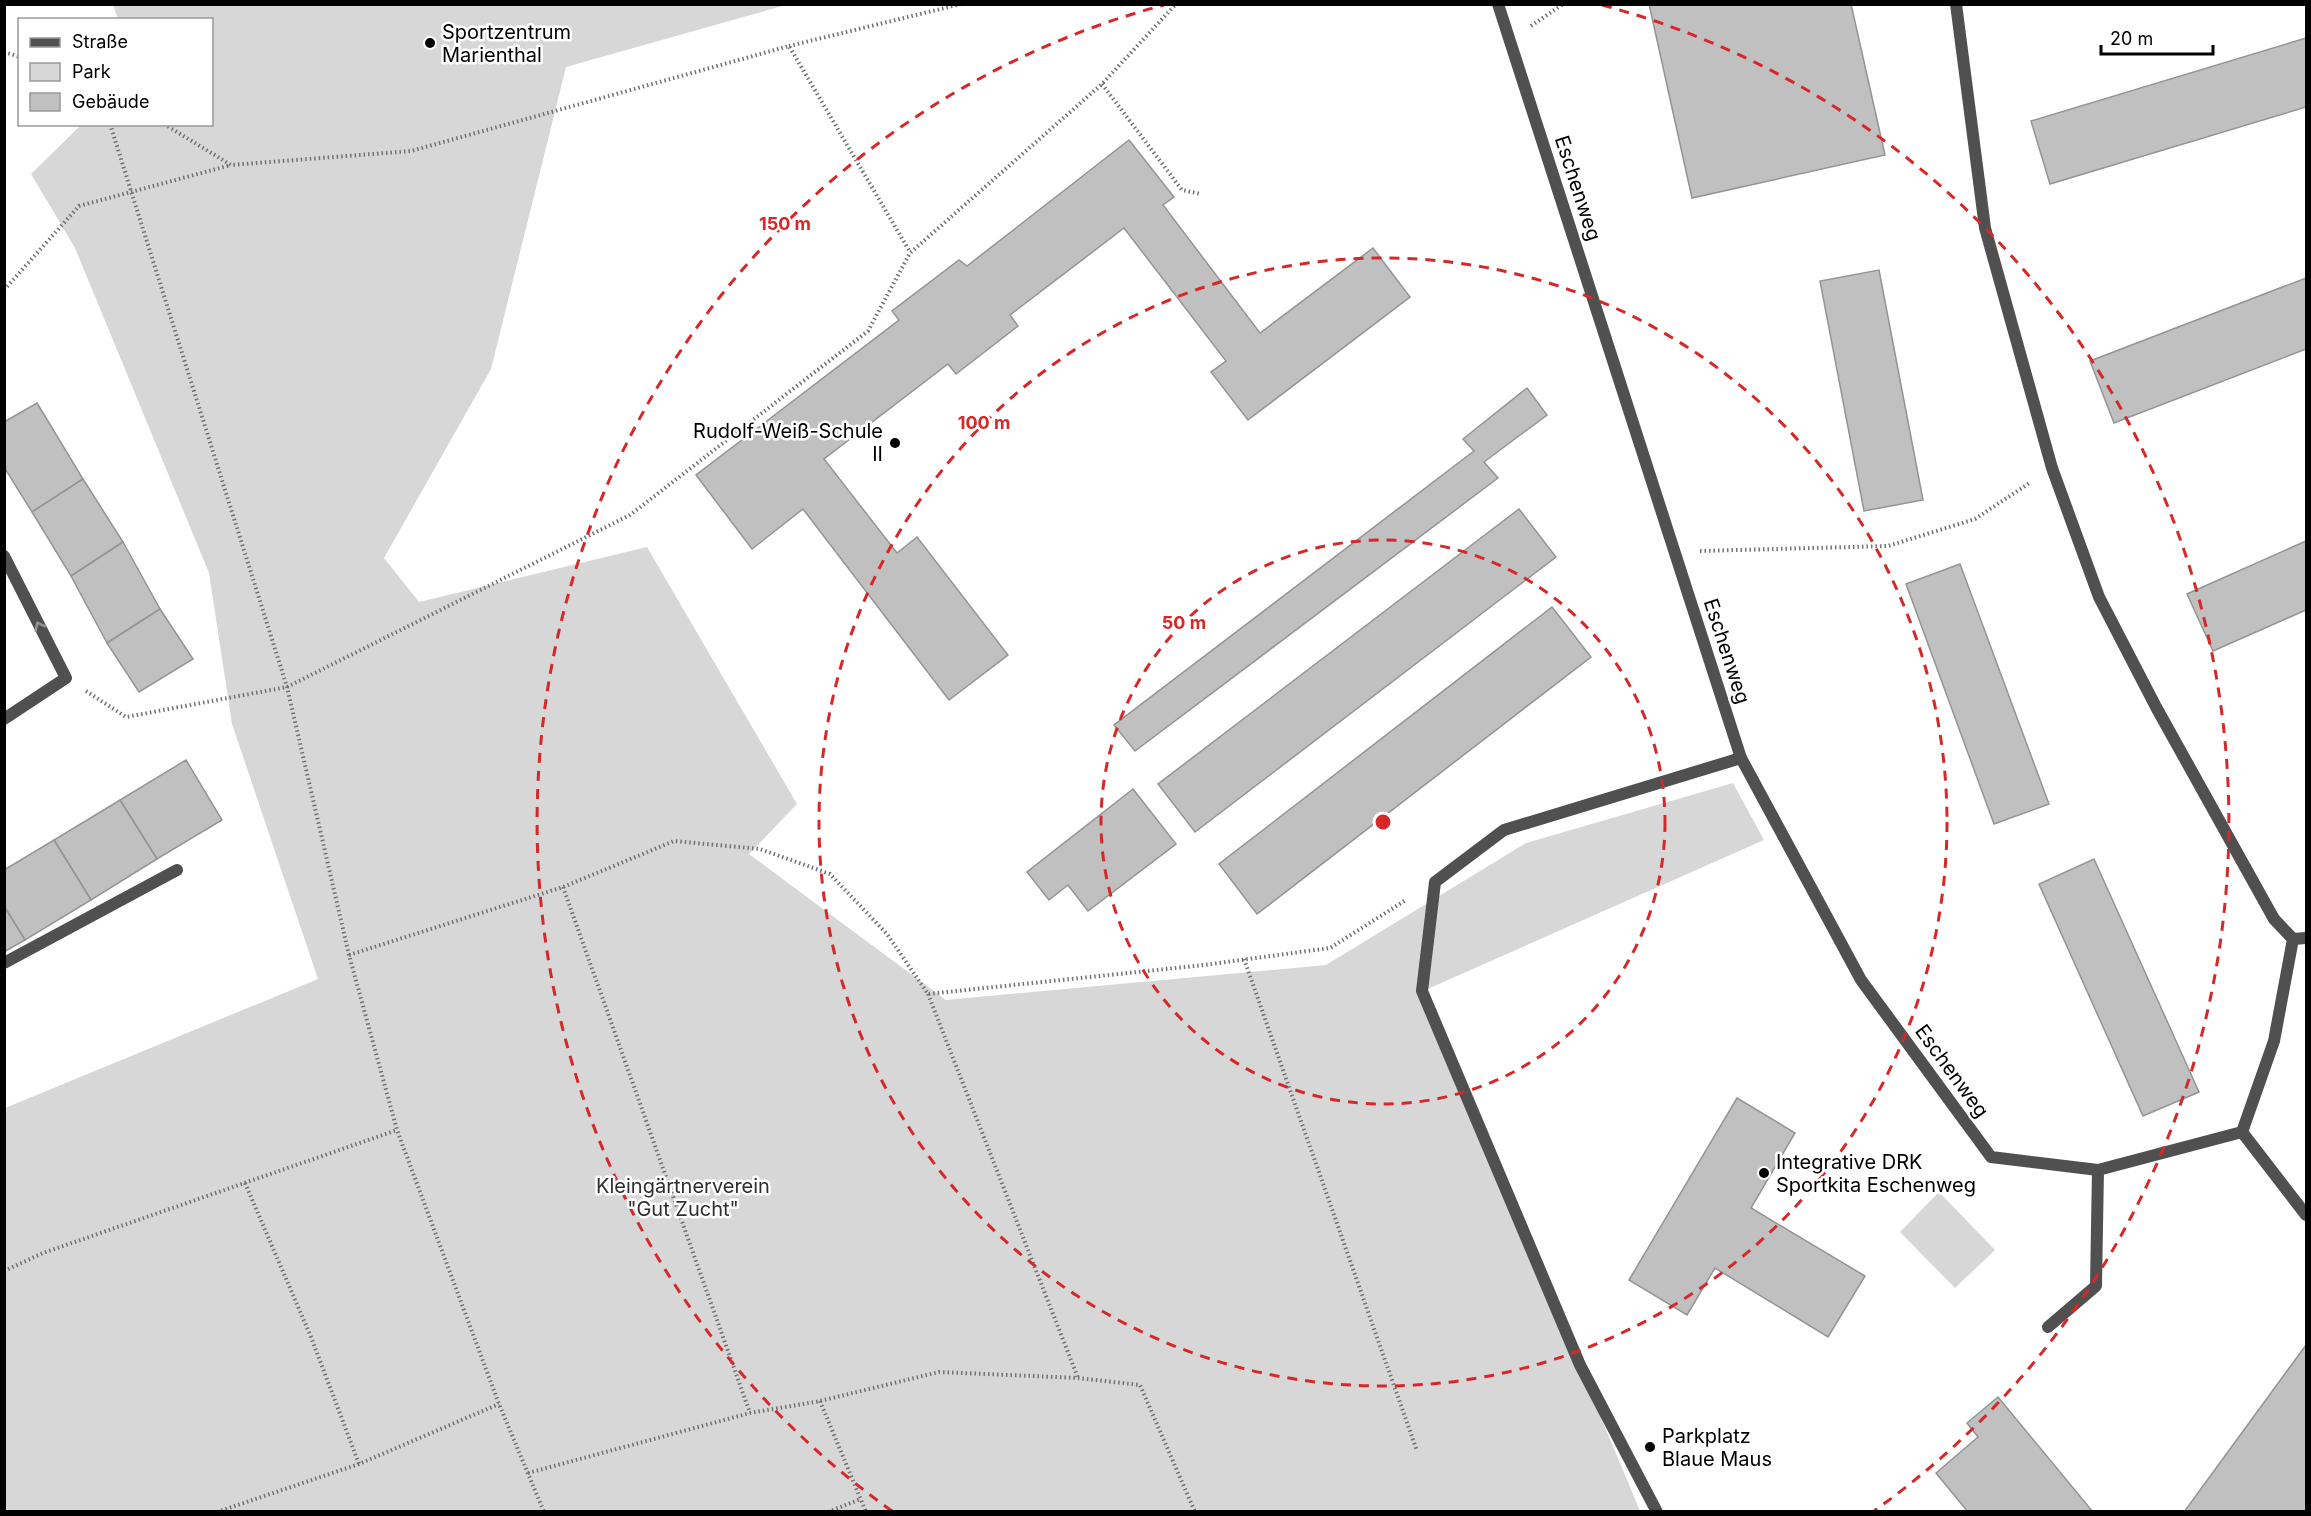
<svg xmlns="http://www.w3.org/2000/svg" width="2311" height="1516" viewBox="0 0 2311 1516" font-family="Inter,sans-serif">
<rect width="100%" height="100%" fill="#fff"/>
<!-- green -->
<g fill="#d7d7d7">
<polygon points="113,5 786,5 566,67 491,369 384,558 419,602 647,547 797,804 749,854 946,1000 1326,965 1526,843 1733,783 1764,840 1423,991 1640,1511 5,1512 5,1108 318,979 232,724 209,573 75,248 31,174 81,125 212,124 212,20 118,19"/>
<polygon points="1939,1192 1995,1250 1955,1288 1900,1232"/>
</g>
<!-- building -->
<g fill="#c0c0c0" stroke="#949494" stroke-width="1.5">
<polygon points="1649,4 1851,4 1885,155 1692,198"/>
<polygon points="2306,38 2306,107 2050,184 2031,121"/>
<polygon points="1129,140 1174,197 1163,205 1260,333 1373,248 1410,297 1248,420 1211,372 1226,361 1124,228 1010,315 1018,326 956,374 948,364 824,459 897,553 917,537 1008,655 949,700 803,509 752,549 696,475 899,320 892,311 959,260 967,266"/>
<polygon points="1879,270 1923,500 1864,511 1820,281"/>
<polygon points="2306,278 2306,349 2114,423 2090,361"/>
<polygon points="1527,388 1547,415 1484,462 1498,478 1135,751 1114,725 1474,451 1463,439"/>
<polygon points="37,403 83,479 32,512 4,467 4,422"/>
<polygon points="83,479 123,542 71,576 32,512"/>
<polygon points="1519,509 1556,557 1195,832 1158,784"/>
<polygon points="2306,541 2306,610 2213,651 2187,594"/>
<polygon points="123,542 160,609 107,643 71,576"/>
<polygon points="1960,564 2049,804 1994,824 1906,584"/>
<polygon points="1552,607 1591,657 1257,914 1219,864"/>
<polygon points="160,609 193,659 139,692 107,643"/>
<polygon points="186,760 222,820 157,859 120,800"/>
<polygon points="1133,789 1176,844 1088,911 1068,885 1049,900 1027,872"/>
<polygon points="120,800 157,859 91,900 54,840"/>
<polygon points="54,840 91,900 25,940 4,906 4,870"/>
<polygon points="2094,859 2199,1092 2143,1116 2039,884"/>
<polygon points="4,906 25,940 4,952"/>
<polygon points="1737,1098 1795,1133 1751,1208 1865,1276 1828,1337 1715,1268 1687,1315 1629,1280"/>
<polygon points="2306,1345 2306,1512 2184,1512"/>
<polygon points="1998,1397 2093,1512 1968,1512 1936,1473 1978,1437 1967,1423"/>
</g>
<g fill="none" stroke-linecap="round" stroke-linejoin="round">
<!-- path -->
<g stroke="#727272" stroke-width="4" stroke-dasharray="1.5 3" stroke-linecap="butt">
<polyline points="1531,26 1563,4"/>
<polyline points="789,46 961,4"/>
<polyline points="4,52 20,57"/>
<polyline points="1102,84 1182,190 1201,194"/>
<polyline points="110,124 287,687 349,955 397,1130 499,1404 544,1512"/>
<polyline points="164,124 231,165 411,151 789,46 910,252"/>
<polyline points="4,290 79,206 231,165"/>
<polyline points="1700,551 1888,546 1975,519 2031,482"/>
<polyline points="86,691 126,717 287,687 630,515 868,331 910,253 1102,84 1176,4"/>
<polyline points="563,887 750,1413"/>
<polyline points="349,955 563,887 674,841 760,849 830,874 887,934 928,994 1204,965 1330,948 1406,900"/>
<polyline points="1244,959 1417,1451"/>
<polyline points="928,994 1078,1378"/>
<polyline points="245,1183 311,1337 359,1464"/>
<polyline points="4,1271 43,1253 397,1130"/>
<polyline points="820,1401 866,1512"/>
<polyline points="528,1473 750,1413 820,1401 939,1372 1078,1378 1140,1385 1195,1512"/>
<polyline points="217,1512 359,1464 499,1404"/>
<polyline points="828,1512 861,1499"/>
</g>
<!-- service -->
<g stroke="#505050" stroke-width="12">
<polyline points="4,963 177,870"/>
<polyline points="2048,1327 2096,1286 2098,1170"/>
<polyline points="1657,1512 1580,1365 1422,991 1435,882 1504,830 1741,758"/>
</g>
<!-- minor -->
<g stroke="#505050" stroke-width="12">
<polyline points="1498,4 1741,758 1861,980 1991,1157 2098,1170 2242,1132 2274,1041 2293,939 2274,919 2156,707 2099,597 2052,468 1985,228 1956,4"/>
<polyline points="4,556 66,678 4,719"/>
<polyline points="2293,939 2306,938"/>
<polyline points="2242,1132 2306,1215"/>
</g>
</g>
<!-- one-way arrows -->
<defs><path id="oneway-chevron" d="M-2-3.5L2.5 0L-2 3.5" fill="none" stroke-width="1.6" stroke-linecap="round" stroke-linejoin="round" transform="scale(1.5)"/></defs>
<use stroke="#969696" href="#oneway-chevron" transform="translate(39 626) rotate(-117)"/>
<!-- distance rings -->
<g fill="none" stroke="#d62828" stroke-width="3" stroke-dasharray="10 8">
<circle cx="1383" cy="822" r="282"/>
<circle cx="1383" cy="822" r="564"/>
<path d="M892 1511A846 846 0 0 1 1164 5M1602 5A846 846 0 0 1 1874 1511"/>
</g>
<!-- markers -->
<g fill="#000" stroke="#fff" stroke-width="2">
<circle cx="430" cy="43" r="6"/>
<circle cx="895" cy="443" r="6"/>
<circle cx="1764" cy="1173" r="6"/>
<circle cx="1650" cy="1447" r="6"/>
</g>
<g text-anchor="middle" stroke-width="5" stroke-linejoin="round" paint-order="stroke">
<!-- poi labels -->
<g font-size="20" fill="#000" stroke="#fff" text-anchor="start">
<text x="442" y="39">Sportzentrum<tspan x="442" dy="23">Marienthal</tspan></text>
<text x="883" y="438" text-anchor="end">Rudolf-Weiß-Schule<tspan x="883" dy="23">II</tspan></text>
<text x="1776" y="1169">Integrative DRK<tspan x="1776" dy="23">Sportkita Eschenweg</tspan></text>
<text x="1662" y="1443">Parkplatz<tspan x="1662" dy="23">Blaue Maus</tspan></text>
</g>
<!-- street labels -->
<g font-size="20" fill="#000" stroke="#fff">
<text transform="translate(1578 188) rotate(72)" y="7">Eschenweg</text>
<text transform="translate(1727 651) rotate(72)" y="7">Eschenweg</text>
<text transform="translate(1952 1071) rotate(54)" y="7">Eschenweg</text>
</g>
<!-- park labels -->
<g font-size="20" fill="#2e2e2e" stroke="#fff">
<text x="683" y="1193">Kleingärtnerverein<tspan x="683" dy="23">"Gut Zucht"</tspan></text>
</g>
</g>
<circle cx="1383" cy="822" r="9" fill="#d62828" stroke="#fff" stroke-width="3"/>
<g font-size="18" text-anchor="middle" font-weight="bold" fill="#d62828" stroke="#fff" stroke-width="5" stroke-linejoin="round" paint-order="stroke">
<text x="785" y="230">150 m</text>
<text x="984" y="429">100 m</text>
<text x="1184" y="629">50 m</text>
</g>
<!-- border -->
<rect width="2311" height="1516" fill="none" stroke="#000000" stroke-width="12"/>
<!-- legend -->
<rect x="18" y="18" width="195" height="108" fill="#ffffff" stroke="#999999" stroke-width="1.5"/>
<rect x="30" y="38" width="30" height="9" fill="#505050" stroke="#999999" stroke-width="1.5"/>
<text x="72" y="48" font-size="18" fill="#000000">Straße</text>
<rect x="30" y="63" width="30" height="18" fill="#d7d7d7" stroke="#999999" stroke-width="1.5"/>
<text x="72" y="78" font-size="18" fill="#000000">Park</text>
<rect x="30" y="93" width="30" height="18" fill="#c0c0c0" stroke="#999999" stroke-width="1.5"/>
<text x="72" y="108" font-size="18" fill="#000000">Gebäude</text>
<!-- scale -->
<path d="M2101 45v9h112v-9" fill="none" stroke="#000000" stroke-width="3"/>
<text x="2110" y="45" font-size="18" fill="#000000" stroke="#ffffff" stroke-width="4.5" paint-order="stroke">20 m</text>
</svg>
